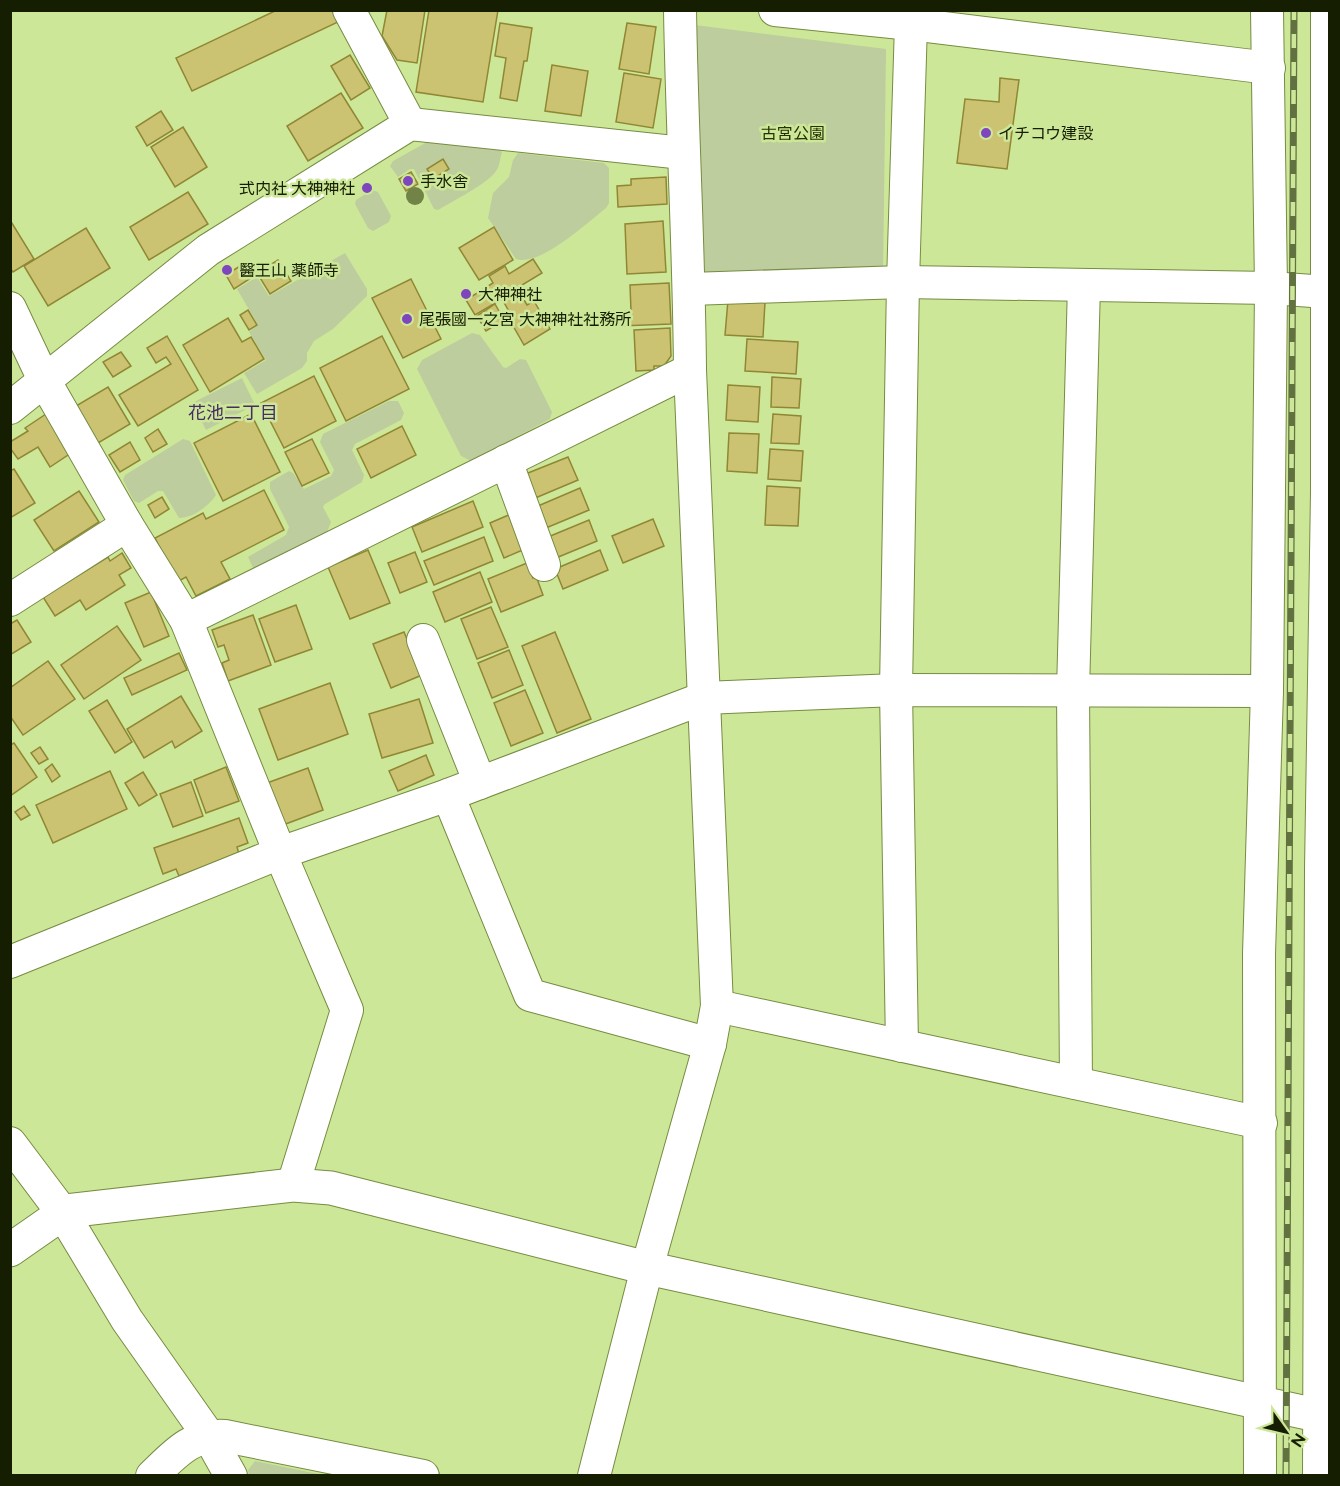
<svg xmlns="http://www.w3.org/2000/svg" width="1340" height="1486" viewBox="0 0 1340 1486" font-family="Raleway,'Noto Sans JP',sans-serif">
<rect width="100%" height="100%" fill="#cde799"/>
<!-- green -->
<g fill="#bdcd9d">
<polygon points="695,25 886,49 883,275 705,275"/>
<path d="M427 142 500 150 502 152C500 158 500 166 496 171 489 183 451 202 438 210L434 209 414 169H410L398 177 390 166 393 161Z"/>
<path d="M518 153 604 163 609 168V203L606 208C587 223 540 267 516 259L488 218 493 193 509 177 513 160Z"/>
<polygon points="372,190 378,192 391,216 389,222 373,231 368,228 355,204 356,200"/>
<polygon points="345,253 367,289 367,296 333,329 314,341 307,353 307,361 302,368 257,394 244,373 266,360 249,332 258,325 237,289 257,277 269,296"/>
<polygon points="472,333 480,335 503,367 506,368 520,359 526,360 552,412 550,419 471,461 461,456 417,369 422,360"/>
<polygon points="242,378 255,405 206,430 192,403"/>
<polygon points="389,401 398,401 404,413 401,420 355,444 352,450 364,475 362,482 325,504 323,507 331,522 327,532 254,570 248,557 286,535 289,527 270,489 270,482 289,471 293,473 304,489 331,476 334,470 320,442 323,434"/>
<path d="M183 439 190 441 216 495C209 506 193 518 179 518L163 491H158L139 503 134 501 123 480 125 475Z"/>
<polygon points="255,1461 323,1475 249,1475 248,1470"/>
</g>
<!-- building -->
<g fill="#ccc372" stroke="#8f8734" stroke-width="1.5">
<polygon points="277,10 332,10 338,22 192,91 176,58"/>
<polygon points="387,10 425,10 417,63 397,60 382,36"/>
<polygon points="429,10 498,10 483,102 416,92"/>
<polygon points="500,23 532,28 527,61 524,61 517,101 500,98 506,58 495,56"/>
<polygon points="627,23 656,27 649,74 619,69"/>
<polygon points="350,55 370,88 351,100 331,66"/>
<polygon points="552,65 588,71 581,116 545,111"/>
<polygon points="624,73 661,79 653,128 616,122"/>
<polygon points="1000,78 1019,80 1007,169 957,163 965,99 999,102"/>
<polygon points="341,93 363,128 308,161 287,126"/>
<polygon points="161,111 173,130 147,146 136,127"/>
<polygon points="183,127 207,167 175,187 151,147"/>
<polygon points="443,159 449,169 433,179 427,169"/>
<polygon points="411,172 418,184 406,191 399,179"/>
<polygon points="666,177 667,204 618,207 617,186 631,185 631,179"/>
<polygon points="188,192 208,224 149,260 130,227"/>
<polygon points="10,220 34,259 13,272 10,268"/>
<polygon points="663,221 666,272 627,274 625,224"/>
<polygon points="494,227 513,260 479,280 459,248"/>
<polygon points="86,228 110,268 48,306 24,266"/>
<polygon points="533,259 542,273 517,288 527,305 534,301 550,329 524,345 508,317 511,315 502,299 475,315 466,300 493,283 489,276 505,266 509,274"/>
<polygon points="278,260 291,281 270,294 257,273"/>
<polygon points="243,264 251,278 234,289 226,275"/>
<polygon points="411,279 441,339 403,358 372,298"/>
<polygon points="669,283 671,324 620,326 619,311 631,311 630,285"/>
<polygon points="728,300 765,302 763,337 725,335"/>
<polygon points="495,304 504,320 486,331 477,316"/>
<polygon points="248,310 257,325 249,330 240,315"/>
<polygon points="228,318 242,342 251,337 264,359 210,392 183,345"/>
<polygon points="670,328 671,356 664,366 654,366 654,370 636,371 634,330"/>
<polygon points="167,336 198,390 138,426 119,395 171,364 166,357 156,363 147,348"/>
<polygon points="382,336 409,389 346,421 320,368"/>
<polygon points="747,339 798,342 796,374 745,371"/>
<polygon points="121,352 131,366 113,377 103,362"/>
<polygon points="314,376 336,421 284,448 261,403"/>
<polygon points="772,377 801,379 799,408 771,407"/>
<polygon points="728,385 760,387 758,422 726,420"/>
<polygon points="108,387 130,424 98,443 76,406"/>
<polygon points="46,414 71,453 50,467 38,447 18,459 10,448 10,442 28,431 25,428"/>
<polygon points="251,414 280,472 223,501 194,443"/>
<polygon points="773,414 801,416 799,444 771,443"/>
<polygon points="402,426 416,455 371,478 357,449"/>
<polygon points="158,429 167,444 153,452 145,438"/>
<polygon points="729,433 759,434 757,473 727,471"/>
<polygon points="312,439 329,473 302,486 285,452"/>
<polygon points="130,442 140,460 120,472 109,455"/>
<polygon points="770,449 803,451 801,481 768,479"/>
<polygon points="568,457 578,480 533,499 523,475"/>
<polygon points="14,469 35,503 10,518 10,471"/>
<polygon points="767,486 800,488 798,526 765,525"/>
<polygon points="580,488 589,510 546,528 538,506"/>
<polygon points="264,490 284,530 221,562 230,579 196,596 186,577 177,582 155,538 203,513 206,519"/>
<polygon points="79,491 99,522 54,551 34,520"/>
<polygon points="162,497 169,509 155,518 148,505"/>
<polygon points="473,501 483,527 422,552 412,527"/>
<polygon points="511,514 525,549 504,558 490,523"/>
<polygon points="653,519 664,546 623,563 612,536"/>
<polygon points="589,520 597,541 556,558 548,537"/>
<polygon points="484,537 493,561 434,585 424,561"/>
<polygon points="368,550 390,603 350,619 328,567"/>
<polygon points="600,550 608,570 563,589 555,569"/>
<polygon points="415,552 427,582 400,593 388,563"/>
<polygon points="122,553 131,568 119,575 125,585 86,610 80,600 55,616 43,597 108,557 110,561"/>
<polygon points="527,563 533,578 536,576 543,595 501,612 488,579"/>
<polygon points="480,572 492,602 445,622 433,592"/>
<polygon points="151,592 169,636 144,647 125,603"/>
<polygon points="296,605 312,649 275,662 259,619"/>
<polygon points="491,607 508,647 477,659 461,619"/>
<polygon points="253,615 271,665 228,681 222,663 229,660 224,645 218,647 212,630"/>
<polygon points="17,620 31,642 10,655 10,624"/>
<polygon points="117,626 141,660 84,699 61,665"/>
<polygon points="404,632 422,675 391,688 373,644"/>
<polygon points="555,632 591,719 557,733 522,646"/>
<polygon points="509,650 523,685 492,698 478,663"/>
<polygon points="179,653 187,670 132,695 124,678"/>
<polygon points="48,661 75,699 23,735 10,716 10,688"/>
<polygon points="330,683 348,734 278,760 259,709"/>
<polygon points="525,690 543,733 511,746 494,703"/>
<polygon points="181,696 202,731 175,748 172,741 144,758 127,729"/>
<polygon points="419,699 433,743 382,758 369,714"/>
<polygon points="107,700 132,742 115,753 89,711"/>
<polygon points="14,743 37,777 10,796 10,745"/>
<polygon points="40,747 48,759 39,764 31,753"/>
<polygon points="426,755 434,775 398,791 389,771"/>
<polygon points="52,764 60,776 52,782 45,770"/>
<polygon points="226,767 239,801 206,813 194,780"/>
<polygon points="308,768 323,810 283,825 267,783"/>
<polygon points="110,771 127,809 53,843 36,805"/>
<polygon points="143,772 157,795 139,806 125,783"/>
<polygon points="191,782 203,816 173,827 160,794"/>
<polygon points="24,806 30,815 21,820 15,812"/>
<polygon points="239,818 248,843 237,847 239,854 179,876 176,869 163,874 154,848"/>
</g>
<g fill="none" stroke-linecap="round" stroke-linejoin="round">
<!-- minor casing -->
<g stroke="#768c41" stroke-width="34">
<g id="minor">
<polyline points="349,10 410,124"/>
<polyline points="775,10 911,24 1269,68"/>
<polyline points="690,289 903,282 1271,288 1326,292"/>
<polyline points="10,308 44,380 127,525 186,620 280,853 347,1010 293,1185"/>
<polyline points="10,408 208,250 410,124 683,153"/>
<polyline points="506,461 544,565"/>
<polyline points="10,600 127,525"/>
<polyline points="186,620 690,370"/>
<polyline points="423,640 480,783"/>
<polyline points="448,795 530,995 710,1044"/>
<polyline points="10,962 280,853 448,795 704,698 896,690 1267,691"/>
<polyline points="717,1006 1261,1123"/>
<polyline points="902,1046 896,690 903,282 911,24"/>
<polyline points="1076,1083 1073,691 1084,285"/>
<polyline points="10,1143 62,1212 127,1320 208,1435 231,1476"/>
<path d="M152 1476C175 1454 191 1434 225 1436L423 1476"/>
<path d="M594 1476 647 1268 710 1044 717 1006 690 370C689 250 682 130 680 10"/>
<polyline points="1260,1476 1259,954 1267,691 1271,288 1267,10"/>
<polyline points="1319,1476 1321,869 1327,492 1327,10"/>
</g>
</g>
<!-- tertiary casing -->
<g stroke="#768c41" stroke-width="35">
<polyline id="tertiary" points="10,1250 66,1211 293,1185 331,1188 647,1268 1330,1418"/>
</g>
<!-- minor -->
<use href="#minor" stroke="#fff" stroke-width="32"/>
<!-- tertiary -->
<use href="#tertiary" stroke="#fff" stroke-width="33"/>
<!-- rail casing -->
<g stroke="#627140" stroke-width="7">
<polyline id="rail" points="1286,1476 1294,10"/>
</g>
<!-- rail -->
<use href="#rail" stroke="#cde799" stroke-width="4.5" stroke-dasharray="14" stroke-linecap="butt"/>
</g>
<!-- trees -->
<circle fill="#718346" cx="415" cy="196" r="9"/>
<!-- markers -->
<g fill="#7f45bc" stroke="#cde799" stroke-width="2">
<circle cx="986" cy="133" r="6"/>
<circle cx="408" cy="181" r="6"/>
<circle cx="367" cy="188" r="6"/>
<circle cx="227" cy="270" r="6"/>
<circle cx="466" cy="294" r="6"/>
<circle cx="407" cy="319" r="6"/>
</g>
<g text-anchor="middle" stroke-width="5" stroke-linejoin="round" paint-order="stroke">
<!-- park labels -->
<g font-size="16" fill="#253102" stroke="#cde799">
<text x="793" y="139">古宮公園</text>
</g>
<!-- poi labels -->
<g font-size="16" fill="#161e01" stroke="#cde799" text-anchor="start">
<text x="998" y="139">イチコウ建設</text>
<text x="420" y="187">手水舎</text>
<text x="355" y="194" text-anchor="end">式内社 大神神社</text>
<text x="239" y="276">醫王山 薬師寺</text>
<text x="478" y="300">大神神社</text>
<text x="419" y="325">尾張國一之宮 大神神社社務所</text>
</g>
<!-- neighbourhood labels -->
<g font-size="18" fill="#462b65" stroke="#cde799">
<text x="233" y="419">花池二丁目</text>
</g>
</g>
<!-- border -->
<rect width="1340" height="1486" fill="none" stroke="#161e01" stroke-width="24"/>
<!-- north arrow -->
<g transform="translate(1286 1432) rotate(124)" stroke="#cde799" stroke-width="4.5" paint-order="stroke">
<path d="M0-4.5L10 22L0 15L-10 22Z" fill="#161e01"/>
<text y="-9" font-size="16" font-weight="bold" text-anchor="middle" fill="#161e01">N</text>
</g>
</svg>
